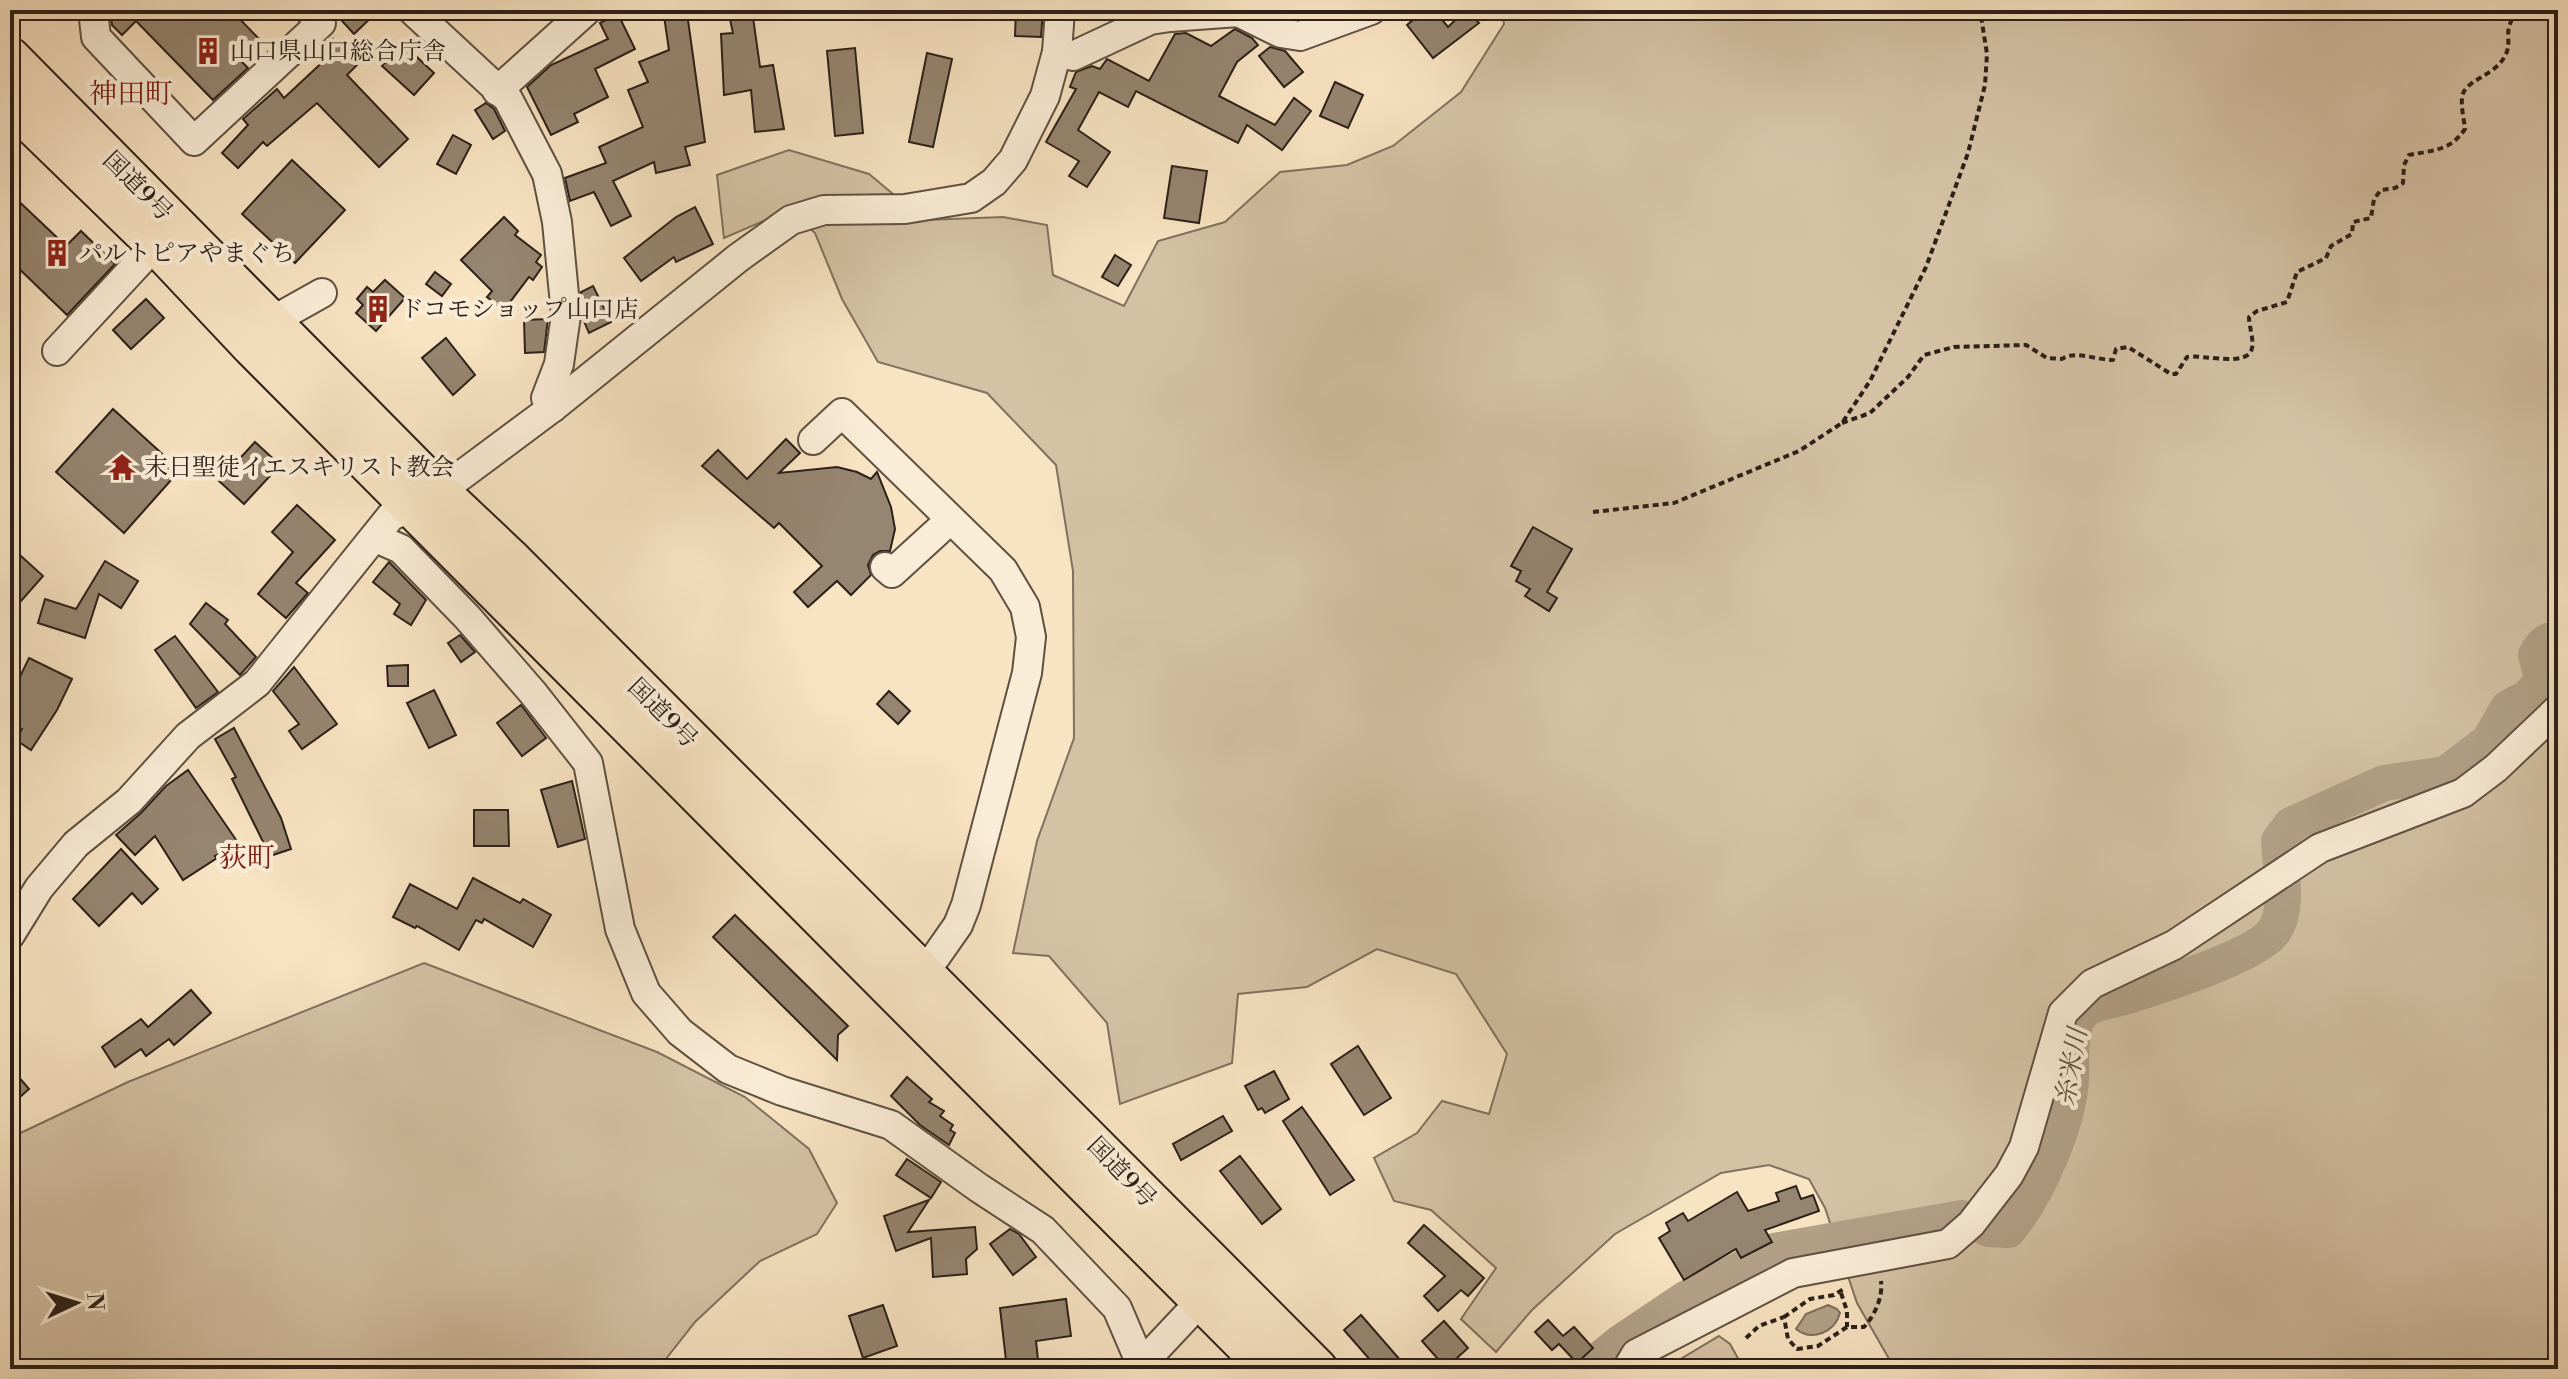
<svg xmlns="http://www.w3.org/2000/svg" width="2568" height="1379" viewBox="0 0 2568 1379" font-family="'Libre Bodoni','Noto Serif JP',serif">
<rect width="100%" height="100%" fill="#f8e3c2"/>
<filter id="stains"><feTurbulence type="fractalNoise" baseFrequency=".0025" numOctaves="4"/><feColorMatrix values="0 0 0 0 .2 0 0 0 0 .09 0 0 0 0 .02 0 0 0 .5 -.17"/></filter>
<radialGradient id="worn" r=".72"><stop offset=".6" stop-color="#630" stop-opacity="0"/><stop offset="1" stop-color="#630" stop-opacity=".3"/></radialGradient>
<!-- green -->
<g fill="#d5c2a5" stroke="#80715e" stroke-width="2">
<polygon points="1502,10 2558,10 2558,1369 1901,1369 1892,1364 1857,1303 1825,1208 1809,1179 1769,1165 1721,1173 1615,1234 1532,1310 1496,1352 1461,1319 1496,1268 1431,1210 1394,1201 1374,1158 1417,1133 1442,1101 1489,1114 1507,1054 1456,974 1377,949 1307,987 1238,994 1232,1063 1120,1104 1107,1023 1049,956 1013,953 1037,841 1074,738 1073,571 1056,465 987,393 878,362 842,299 815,233 789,210 724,238 717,175 789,150 869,174 924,220 1003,217 1047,225 1053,275 1124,306 1158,241 1225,222 1280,172 1347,165 1393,146 1461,92 1504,24"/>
<polygon points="424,963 657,1052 745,1097 809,1149 837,1203 817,1234 760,1261 695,1322 658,1369 10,1369 10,1138 128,1082"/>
<polygon points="1719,1336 1730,1344 1744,1369 1664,1369"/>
</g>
<!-- water -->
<path fill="#b3a188" stroke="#7d6d5b" stroke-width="2" d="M1828 1305 1837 1309 1840 1313C1835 1332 1812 1342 1796 1329L1806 1314Z"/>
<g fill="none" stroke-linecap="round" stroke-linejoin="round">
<!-- river -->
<path stroke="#b3a188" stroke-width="36" d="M1588 1369 1620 1343 1687 1298 1774 1251 1962 1218 1989 1229 2008 1230C2037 1196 2068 1125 2071 1080 2072 1062 2068 1031 2080 1015 2089 1002 2111 1001 2125 997 2156 987 2257 956 2274 931 2290 908 2280 866 2279 841L2291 825 2384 783 2446 774 2489 741 2508 708 2527 698 2543 681 2536 655C2542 644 2546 640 2558 639"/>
</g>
<!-- building -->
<g fill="#968570" stroke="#2c2018" stroke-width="2">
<polygon points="110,10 231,10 261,41 241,61 248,68 213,100 136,21 122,35 112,25"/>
<polygon points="332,10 379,10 354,34"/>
<polygon points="728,10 752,10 760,67 773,65 784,129 755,132 751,90 724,95 721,34 733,33"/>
<polygon points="1016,10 1043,10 1041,37 1015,36"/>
<polygon points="1425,10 1434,10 1448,27 1466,10 1479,23 1433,58 1407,25"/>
<polygon points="687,13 705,142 685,147 690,165 656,173 654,162 613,181 631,216 611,226 594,192 570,201 565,178 606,163 599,147 643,127 628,90 648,82 639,62 669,50 664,16"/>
<polygon points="618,14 635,49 595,69 608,97 574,114 578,122 551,135 527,87 551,65 608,39 600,23"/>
<polygon points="1235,29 1252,38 1258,45 1237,62 1219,96 1275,125 1294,98 1311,111 1282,150 1247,125 1238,143 1136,91 1128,107 1099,92 1078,130 1110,152 1087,187 1069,176 1079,161 1046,142 1076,89 1070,87 1076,72 1092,66 1100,69 1107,59 1149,81 1175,34 1186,33 1211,46"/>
<polygon points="333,39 357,65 347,75 408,139 379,167 317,103 267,146 263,142 238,168 222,153 248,125 243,119 277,89 284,98 328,57 321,50"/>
<polygon points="403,44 434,73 414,95 382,66"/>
<polygon points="1270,47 1285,51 1303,72 1284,87 1259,56"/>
<polygon points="855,48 863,133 835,136 827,51"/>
<polygon points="927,53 952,59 933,147 909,142"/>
<polygon points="1335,82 1363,95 1348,128 1320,116"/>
<polygon points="486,103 494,109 505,131 493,139 475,110"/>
<polygon points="453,135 471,145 456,174 437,164"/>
<polygon points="292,160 345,210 295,263 242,214"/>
<polygon points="1172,166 1207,171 1199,223 1164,218"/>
<polygon points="10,193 66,246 81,231 115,264 67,315 10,260"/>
<polygon points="695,207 713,244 676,262 674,257 641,281 624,258 676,217"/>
<polygon points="504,217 518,231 515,235 541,255 536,262 542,267 533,280 529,277 504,310 487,297 492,291 461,260"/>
<polygon points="1115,255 1131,265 1118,286 1102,277"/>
<polygon points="435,272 451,284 442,296 426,284"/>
<polygon points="385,280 405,298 376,331 356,313 363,305 357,299 367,287 373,292"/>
<polygon points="593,286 611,322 589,333 583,319 581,292"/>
<polygon points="146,299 164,318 131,349 113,330"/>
<polygon points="548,319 544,352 525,353 524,320"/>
<polygon points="446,338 475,375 453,395 422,358"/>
<polygon points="113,409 180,470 124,533 56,472"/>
<polygon points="786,439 800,453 779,473 837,467 857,472 871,479 877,472 891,507 895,529 890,551 880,551 873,555 868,565 871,575 851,595 837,581 808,607 794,592 822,566 779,523 774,528 702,466 718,450 747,479"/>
<polygon points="255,442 280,465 244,504 219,481"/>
<polygon points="297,505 335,540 296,583 308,593 286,618 258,594 293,552 272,532"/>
<polygon points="1533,527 1572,549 1547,592 1557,598 1549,611 1525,596 1530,589 1516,581 1521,571 1511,566"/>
<polygon points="10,546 43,576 21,601 10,591"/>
<polygon points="105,561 138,581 121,608 99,594 85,638 38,623 45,599 76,609"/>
<polygon points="389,562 426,600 411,625 394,614 400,604 373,582"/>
<polygon points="206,603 228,620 225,624 256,657 240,675 190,624"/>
<polygon points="460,635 475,652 461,662 448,643"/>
<polygon points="175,636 218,692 196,708 155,650"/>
<polygon points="29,658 72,679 57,710 31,750 16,740 22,729 10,721 10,697"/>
<polygon points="408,665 408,686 388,686 387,666"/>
<polygon points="294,667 337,724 302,749 289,731 299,724 273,691"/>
<polygon points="434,690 456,735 429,748 407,703"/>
<polygon points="889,691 910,711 898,724 877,704"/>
<polygon points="521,705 546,738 522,756 497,723"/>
<polygon points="234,728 281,818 291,849 270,856 232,779 236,777 215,739"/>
<polygon points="188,770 239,844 215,856 217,858 183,880 155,836 135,855 116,835 141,813 166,786"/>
<polygon points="572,781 585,839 558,847 541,790"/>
<polygon points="474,810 508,810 509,846 474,846"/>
<polygon points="121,849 158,889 142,904 132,893 99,926 73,899"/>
<polygon points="473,878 520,903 523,899 551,915 533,947 484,919 482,923 476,920 459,950 417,926 415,928 393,917 410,884 457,909"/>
<polygon points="735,915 848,1026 838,1035 837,1060 713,937"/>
<polygon points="191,990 211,1013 174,1045 169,1039 146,1056 141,1049 115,1067 102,1047 141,1019 148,1027"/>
<polygon points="1358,1046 1391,1098 1364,1115 1331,1064"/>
<polygon points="10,1067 29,1089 10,1106"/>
<polygon points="1274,1071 1289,1099 1265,1113 1262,1108 1258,1110 1245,1086"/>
<polygon points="907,1077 932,1099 929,1102 944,1111 940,1116 953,1125 950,1130 955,1133 949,1145 920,1125 891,1096"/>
<polygon points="1302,1107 1354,1180 1330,1195 1283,1121"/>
<polygon points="1223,1116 1232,1131 1181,1160 1173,1144"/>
<polygon points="1240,1156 1281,1209 1262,1224 1220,1171"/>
<polygon points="907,1159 941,1182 931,1198 896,1175"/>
<polygon points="1796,1186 1801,1199 1813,1195 1819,1211 1765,1230 1772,1242 1741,1258 1736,1249 1684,1280 1659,1238 1670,1231 1666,1223 1683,1213 1688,1221 1737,1192 1748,1211 1779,1201 1776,1193"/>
<polygon points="929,1200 908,1232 975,1227 977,1249 966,1259 967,1274 933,1277 931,1238 896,1251 884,1216"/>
<polygon points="1424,1225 1484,1278 1468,1296 1461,1290 1438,1311 1424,1296 1445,1276 1408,1243"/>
<polygon points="1010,1229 1019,1234 1036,1257 1013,1275 990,1244"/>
<polygon points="1066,1299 1071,1336 1036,1341 1039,1369 1007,1369 1000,1308"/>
<polygon points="883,1305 897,1346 863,1358 849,1316"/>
<polygon points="1361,1315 1408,1369 1378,1369 1344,1330"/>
<polygon points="1548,1320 1563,1336 1574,1327 1593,1348 1577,1363 1559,1344 1552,1350 1535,1332"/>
<polygon points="1444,1321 1468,1348 1446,1368 1422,1341"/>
</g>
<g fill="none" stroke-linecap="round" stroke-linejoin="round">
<!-- minor casing -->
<g stroke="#5f5142" stroke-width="32">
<g id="minor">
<polyline points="93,10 96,37 194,141 321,23 309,10"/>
<polyline points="412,10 508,99 547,174 557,222 566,315 559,364 546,398 552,408"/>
<polyline points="1170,17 1238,12 1281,33 1300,36 1371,10"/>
<polyline points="1057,52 1073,56 1150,20 1170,17 1175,10"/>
<polyline points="497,91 587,10"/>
<polyline points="272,321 322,293"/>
<polyline points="57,351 156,244"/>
<polyline points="813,440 842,413 1003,570 1025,607 1031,637 1027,673 966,905 958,925 923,975"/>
<polyline points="376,538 401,549 467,617 533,693 588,763 620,929 646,993 680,1032 728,1069 782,1091 891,1125 979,1188 1043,1230 1117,1308 1141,1364"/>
<polyline points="885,567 892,573 950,520"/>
<polyline points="10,935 39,888 76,844 129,801 188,736 257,683 391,516 413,507 439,492 552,408 738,258 791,220 824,210 905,209 971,198 994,182 1013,160 1045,96 1057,52 1060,10"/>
<polyline points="1137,1369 1213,1288"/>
<polyline points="1627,1369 1636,1354 1793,1273 1948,1244 1971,1224 2009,1175 2024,1147 2063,1013 2092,984 2174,945 2320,848 2463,793 2496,768 2558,709"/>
</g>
</g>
<!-- highway casing -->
<g stroke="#2c2018" stroke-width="44">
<g id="highway">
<polyline points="10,58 439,492 512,561 1317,1369"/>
<polyline points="10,102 156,244 252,346 1270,1369"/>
</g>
</g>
<!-- path -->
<g stroke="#2c2018" stroke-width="4" stroke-dasharray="6 4" stroke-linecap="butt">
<path d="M1842 423 1870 413 1908 377 1924 355 1954 347 2026 345 2047 358 2062 359C2074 350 2097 360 2113 360L2116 349 2128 347 2171 374H2176L2187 357C2201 354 2249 368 2252 348 2254 339 2249 327 2249 317L2257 311 2287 302 2297 272 2326 258 2331 246 2352 234 2353 222 2371 218 2374 199 2381 190 2395 188 2403 183 2404 165 2409 155C2434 150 2450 151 2465 129 2464 119 2461 108 2462 98 2463 80 2494 77 2505 56 2514 39 2500 34 2518 10"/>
<polyline points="1593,512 1674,503 1799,451 1842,423 1870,381 1926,267 1968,153 1985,85 1987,54 1980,10"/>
<polyline points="1841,1293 1847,1311 1847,1327"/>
<polyline points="1784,1317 1810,1299 1834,1295 1845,1288"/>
<path d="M1746 1338 1759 1326 1784 1317 1788 1339 1797 1349 1818 1346 1847 1327H1864C1875 1315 1883 1297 1881 1281"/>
</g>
<!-- minor -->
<use href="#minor" stroke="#faedd7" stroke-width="28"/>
<!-- highway -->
<use href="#highway" stroke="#f8e3c2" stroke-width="40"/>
</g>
<!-- icons -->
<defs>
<g id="building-bare" transform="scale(2.16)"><path d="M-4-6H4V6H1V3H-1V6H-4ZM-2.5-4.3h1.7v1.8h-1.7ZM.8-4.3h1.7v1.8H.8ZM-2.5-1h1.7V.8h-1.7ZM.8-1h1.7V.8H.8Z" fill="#8f2418" stroke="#faedd7" stroke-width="2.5" paint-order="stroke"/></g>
<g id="temple-bare" transform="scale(2.16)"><path d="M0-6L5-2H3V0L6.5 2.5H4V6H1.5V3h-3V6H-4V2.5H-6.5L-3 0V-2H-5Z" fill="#8f2418" stroke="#faedd7" stroke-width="2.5" paint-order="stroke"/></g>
</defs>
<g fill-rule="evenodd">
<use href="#building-bare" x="208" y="51"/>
<use href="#building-bare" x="57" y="253"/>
<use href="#building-bare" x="378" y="309"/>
<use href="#temple-bare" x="122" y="467"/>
</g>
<g text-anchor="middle" stroke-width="8" stroke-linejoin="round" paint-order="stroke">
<!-- poi labels -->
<g font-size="24" fill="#2c2018" stroke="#faedd7" text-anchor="start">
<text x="230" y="59">山口県山口総合庁舎</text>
<text x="79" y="261">パルトピアやまぐち</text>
<text x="400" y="317">ドコモショップ山口店</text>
<text x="144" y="475">末日聖徒イエスキリスト教会</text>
</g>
<!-- street labels -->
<g font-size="24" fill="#2c2018" stroke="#faedd7">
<text transform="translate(138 186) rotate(45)" y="8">国道9号</text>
<text transform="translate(663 713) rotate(45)" y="8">国道9号</text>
<text transform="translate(1122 1172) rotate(46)" y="8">国道9号</text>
</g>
<!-- water labels -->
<g font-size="26" font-style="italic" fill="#5b4d3f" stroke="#faedd7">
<text transform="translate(2071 1067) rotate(-80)" y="9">糸米川</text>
</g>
<!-- quarter labels -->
<g font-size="28" fill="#7a1f14" stroke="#faedd7">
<text x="131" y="103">神田町</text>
<text x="247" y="867">荻町</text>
</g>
</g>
<!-- margin -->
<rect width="2568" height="1379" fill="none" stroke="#f8e3c2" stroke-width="40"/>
<rect x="12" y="12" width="2544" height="1355" fill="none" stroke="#2c2018" stroke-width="4"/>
<rect x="20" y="20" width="2528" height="1339" fill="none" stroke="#2c2018" stroke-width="2"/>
<!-- north arrow -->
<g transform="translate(76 1303) rotate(86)" stroke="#faedd7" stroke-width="6" paint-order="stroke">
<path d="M0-6L14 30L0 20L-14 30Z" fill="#2c2018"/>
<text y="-12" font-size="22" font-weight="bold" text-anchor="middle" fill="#2c2018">N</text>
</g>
<rect width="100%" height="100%" filter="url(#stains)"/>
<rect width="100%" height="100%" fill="url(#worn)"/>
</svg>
